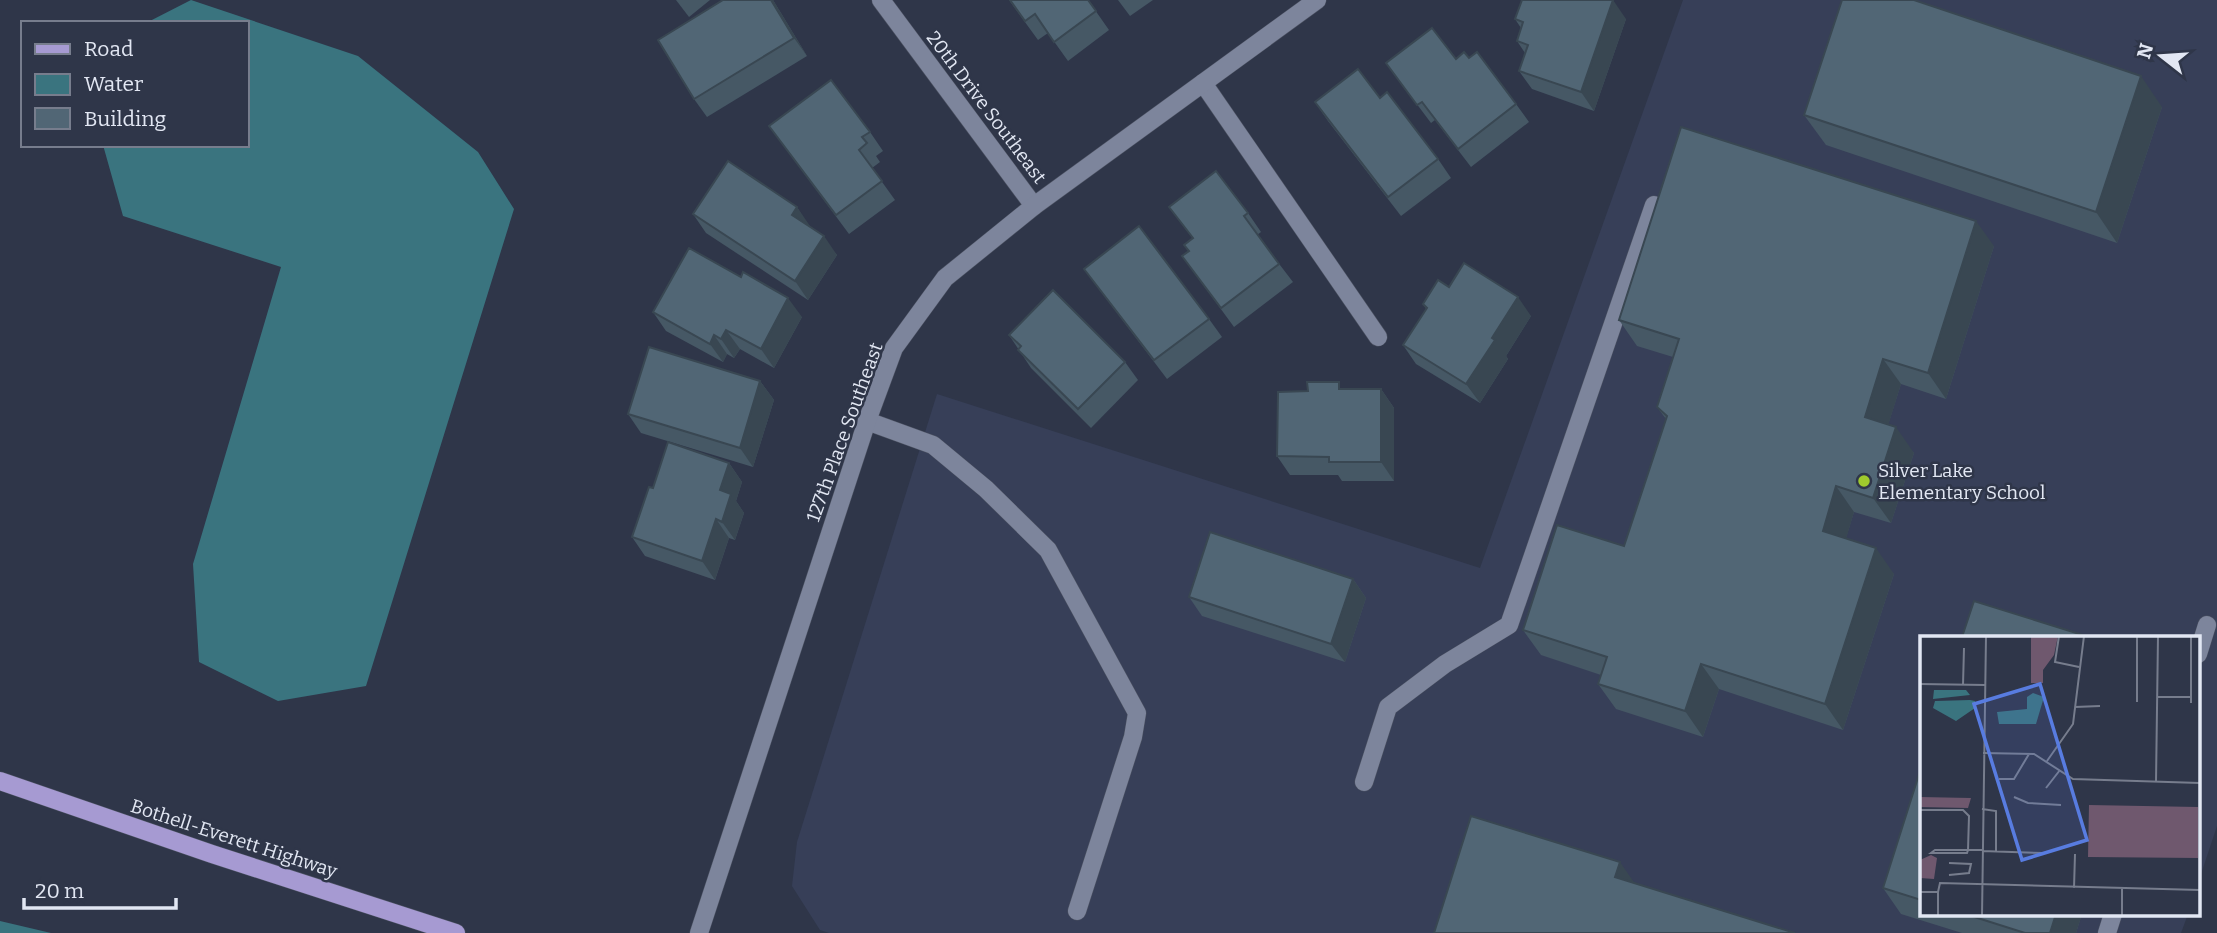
<svg xmlns="http://www.w3.org/2000/svg" width="2217" height="933" viewBox="0 0 2217 933" font-family="Bitter,serif">
<rect width="100%" height="100%" fill="#2f3649"/>
<!-- built -->
<polygon fill="#373f58" points="1683,0 2217,0 2217,826 2198,883 2198,637 1921,637 1921,914 2188,914 2181,933 829,933 820,930 792,886 797,842 937,394 1480,568"/>
<!-- water -->
<g fill="#3a747f">
<polygon points="191,0 358,56 478,152 514,209 366,686 278,701 199,662 193,564 281,267 123,216 103,145 247,145 247,23 146,23"/>
<polygon points="0,921 51,933 0,933"/>
</g>
<g fill="none" stroke-linecap="round" stroke-linejoin="round">
<!-- lane casing -->
<g stroke="#4c5262" stroke-width="19">
<g id="lane">
<polyline points="1203,83 1378,337"/>
<polyline points="867,421 933,445 986,489 1048,550 1137,713 1133,737 1077,911"/>
<polyline points="2198,654 2207,625"/>
<polyline points="1364,782 1388,707 1445,664 1509,625 1654,205"/>
<polyline points="2107,933 2113,914"/>
</g>
</g>
<!-- street casing -->
<g stroke="#4c5262" stroke-width="19">
<g id="street">
<polyline points="881,0 1034,206"/>
<polyline points="699,933 867,421 894,348 945,278 1034,206 1317,0"/>
</g>
</g>
<!-- primary casing -->
<g stroke="#4c5262" stroke-width="19">
<polyline id="primary" points="0,781 212,854 456,933"/>
</g>
<!-- lane -->
<use href="#lane" stroke="#7d859c" stroke-width="18"/>
<!-- street -->
<use href="#street" stroke="#7d859c" stroke-width="18"/>
<!-- primary -->
<use href="#primary" stroke="#a69ad2" stroke-width="18"/>
</g>
<!-- wall -->
<g fill="#465865">
<polygon points="676,0 710,0 689,17"/>
<polygon points="723,0 773,0 807,56 707,117 694,99"/>
<polygon points="1009,0 1088,0 1109,30 1068,61 1048,33 1038,40"/>
<polygon points="1118,0 1153,0 1130,16"/>
<polygon points="1515,19 1626,19 1594,111 1532,89 1519,71 1525,53 1517,41 1521,28"/>
<polygon points="1469,58 1516,104 1529,122 1471,167 1435,120 1431,123 1386,63"/>
<polygon points="1380,98 1438,159 1451,178 1401,216 1328,121 1315,102"/>
<polygon points="2162,107 2117,243 1826,145 1804,115"/>
<polygon points="769,126 870,132 883,151 876,156 880,162 872,168 895,200 849,234"/>
<polygon points="797,207 809,227 837,255 808,300 706,233 693,214"/>
<polygon points="1169,207 1248,213 1261,232 1257,235 1293,282 1234,327 1182,256 1188,251 1193,239"/>
<polygon points="1994,246 1946,399 1901,384 1888,425 1914,453 1891,523 1854,512 1846,538 1894,574 1843,730 1719,689 1703,737 1616,709 1598,684 1601,675 1541,655 1523,630 1624,546 1666,419 1657,407 1673,357 1637,346 1619,320"/>
<polygon points="1084,269 1209,319 1222,337 1167,379"/>
<polygon points="1449,287 1531,316 1506,356 1508,359 1480,403 1416,364 1403,345 1426,309 1423,304"/>
<polygon points="653,312 802,317 774,368 740,349 734,358 727,354 723,362 666,331"/>
<polygon points="1009,335 1125,362 1138,380 1091,428 1031,368"/>
<polygon points="760,381 774,400 753,467 641,433 628,414"/>
<polygon points="1343,389 1381,389 1394,408 1394,481 1342,481 1338,475 1290,475 1277,456 1308,391"/>
<polygon points="729,463 742,482 736,501 744,513 735,540 729,538 715,580 645,556 632,537 653,488"/>
<polygon points="1353,579 1366,598 1345,662 1202,616 1189,597"/>
<polygon points="1921,768 1921,914 2082,914 2076,933 1962,933 1901,914 1883,888"/>
</g>
<!-- shaded-wall -->
<g fill="#394752">
<polygon points="771,0 773,0 807,56 794,38"/>
<polygon points="1613,0 1626,19 1594,111 1581,92"/>
<polygon points="2141,76 2162,107 2117,243 2096,212"/>
<polygon points="797,207 810,226 805,234 792,215"/>
<polygon points="1976,221 1994,246 1946,399 1928,373"/>
<polygon points="824,236 837,255 808,300 795,281"/>
<polygon points="1518,297 1531,316 1506,356 1508,359 1480,403 1466,384 1492,338"/>
<polygon points="788,298 802,317 774,368 761,349"/>
<polygon points="726,330 740,349 734,358 721,339"/>
<polygon points="714,335 727,354 723,362 710,344"/>
<polygon points="1883,359 1901,384 1883,442 1865,417"/>
<polygon points="760,381 774,400 753,467 740,448"/>
<polygon points="1381,389 1394,408 1394,481 1381,462"/>
<polygon points="1896,427 1914,453 1891,523 1873,498"/>
<polygon points="729,463 742,482 736,501 744,513 735,540 722,522 720,490"/>
<polygon points="1836,486 1854,512 1841,556 1823,531"/>
<polygon points="716,519 729,538 715,580 702,561"/>
<polygon points="1876,548 1894,574 1843,730 1825,704"/>
<polygon points="1353,579 1366,598 1345,662 1331,644"/>
<polygon points="1701,664 1719,689 1703,737 1685,711"/>
<polygon points="1620,862 1638,888 1615,877"/>
<polygon points="2056,914 2082,914 2076,933 2050,933"/>
</g>
<!-- building -->
<g fill="#516675" stroke="#394752" stroke-width="2">
<polygon points="723,0 771,0 794,38 694,99 658,40"/>
<polygon points="1010,0 1088,0 1096,11 1054,42 1035,14 1025,21"/>
<polygon points="1522,0 1613,0 1581,92 1519,71 1528,45 1517,41 1523,22 1515,19"/>
<polygon points="1842,0 1914,0 2141,76 2096,212 1804,115"/>
<polygon points="1432,28 1456,59 1464,52 1469,58 1477,52 1516,104 1458,149 1422,102 1417,105 1386,63"/>
<polygon points="1358,69 1380,98 1387,92 1438,159 1388,197 1315,102"/>
<polygon points="831,80 870,132 862,137 867,143 859,150 882,181 836,215 769,126"/>
<polygon points="1681,127 1976,221 1928,373 1883,359 1865,417 1896,427 1873,498 1836,486 1823,531 1876,548 1825,704 1701,664 1685,711 1598,684 1607,657 1523,630 1557,525 1624,546 1667,416 1657,407 1679,339 1619,320"/>
<polygon points="728,161 797,207 792,215 824,236 795,281 693,214"/>
<polygon points="1216,171 1248,213 1244,216 1279,264 1221,308 1182,256 1189,251 1184,245 1193,238 1169,207"/>
<polygon points="1139,226 1209,319 1154,360 1084,269"/>
<polygon points="689,248 741,277 743,272 788,298 761,349 726,330 721,339 714,335 710,344 653,312"/>
<polygon points="1464,263 1518,297 1492,338 1495,340 1466,384 1403,345 1427,308 1423,304 1438,280 1449,287"/>
<polygon points="1053,290 1125,362 1078,409 1018,350 1021,346 1009,335"/>
<polygon points="649,347 760,381 740,448 628,414"/>
<polygon points="1307,382 1339,382 1339,389 1381,389 1381,462 1329,462 1329,457 1277,456 1278,392 1308,391"/>
<polygon points="668,442 729,463 720,490 731,494 722,522 716,519 702,561 632,537 649,487 653,488"/>
<polygon points="1210,532 1353,579 1331,644 1189,597"/>
<polygon points="1974,601 2089,637 1962,637"/>
<polygon points="1921,768 1921,900 1883,888"/>
<polygon points="1471,816 1620,862 1615,877 1795,933 1434,933"/>
<polygon points="1965,914 2056,914 2050,933 2025,933"/>
</g>
<!-- markers -->
<circle fill="#9fca2d" stroke="#2f3649" stroke-width="2.5" cx="1864" cy="481" r="7"/>
<g text-anchor="middle" stroke-width="5" stroke-linejoin="round" paint-order="stroke">
<!-- street labels -->
<g font-size="19" fill="#e2e7f3" stroke="#2f3649">
<text transform="translate(987 107) rotate(53)" y="7">20th Drive Southeast</text>
<text transform="translate(844 432) rotate(-70)" y="7">127th Place Southeast</text>
<text transform="translate(234 838) rotate(18)" y="7">Bothell-Everett Highway</text>
</g>
<!-- poi labels -->
<g font-size="19" fill="#e2e7f3" stroke="#2f3649" text-anchor="start">
<text x="1878" y="477">Silver Lake<tspan x="1878" dy="22">Elementary School</tspan></text>
</g>
</g>
<!-- overview -->
<g transform="translate(1920 636)">
<rect width="280" height="280" fill="#2f3649"/>
<path d="M111 0H138L134 19 123 34V47H111ZM0 161 51 162 48 172 0 171ZM169 169 278 171V222L168 221ZM11 219 17 222 14 243 0 242V224Z" fill="#6f586e"/>
<path d="M14 54H46L50 59 13 63ZM113 57 124 61 116 88H79L77 76 107 73V61ZM15 65 50 64 55 65V72L36 85 13 72Z" fill="#3a747f"/>
<path fill="none" stroke="#777d8d" stroke-width="2" d="M139 0 135 26 159 31M271 0V67M0 48 65 49M43 49 44 12M237 61H271M217 66V0M155 71 180 70M63 117 114 118 153 143 280 147M127 125 153 88 164 0M79 143H94L109 118M236 146 238 0M126 152 140 134M94 161 108 167 141 169M62 173 76 175V216M0 174H43L49 180 48 214 47 217H11L15 214H62M62 215 123 217M29 227 51 228 49 237 29 239M154 252 155 218M0 256H18L20 247 280 254M18 256V280M62 280 66 0M202 280V253"/>
<path fill="#587ce0" fill-opacity="0.15" stroke="#587ce0" stroke-width="3.5" d="M120 48 167 204 102 224 54 68Z"/>
<rect width="280" height="280" fill="none" stroke="#e2e7f3" stroke-width="3.5"/>
</g>
<!-- legend -->
<rect x="21" y="21" width="228" height="126" fill="#2f3649" stroke="#777d8d" stroke-width="2"/>
<rect x="35" y="44" width="35" height="10" fill="#a69ad2" stroke="#777d8d" stroke-width="2"/>
<text x="84" y="56" font-size="21" fill="#e2e7f3">Road</text>
<rect x="35" y="74" width="35" height="21" fill="#3a747f" stroke="#777d8d" stroke-width="2"/>
<text x="84" y="91" font-size="21" fill="#e2e7f3">Water</text>
<rect x="35" y="108" width="35" height="21" fill="#516675" stroke="#777d8d" stroke-width="2"/>
<text x="84" y="126" font-size="21" fill="#e2e7f3">Building</text>
<!-- north arrow -->
<g transform="translate(2161 56) rotate(287)" stroke="#2f3649" stroke-width="5" paint-order="stroke">
<path d="M0-5L12 26L0 18L-12 26Z" fill="#e2e7f3"/>
<text y="-10" font-size="19" font-weight="bold" text-anchor="middle" fill="#e2e7f3">N</text>
</g>
<!-- scale -->
<path d="M24 898v10h152v-10" fill="none" stroke="#e2e7f3" stroke-width="3.5"/>
<text x="35" y="898" font-size="21" fill="#e2e7f3" stroke="#2f3649" stroke-width="5" paint-order="stroke">20 m</text>
</svg>
